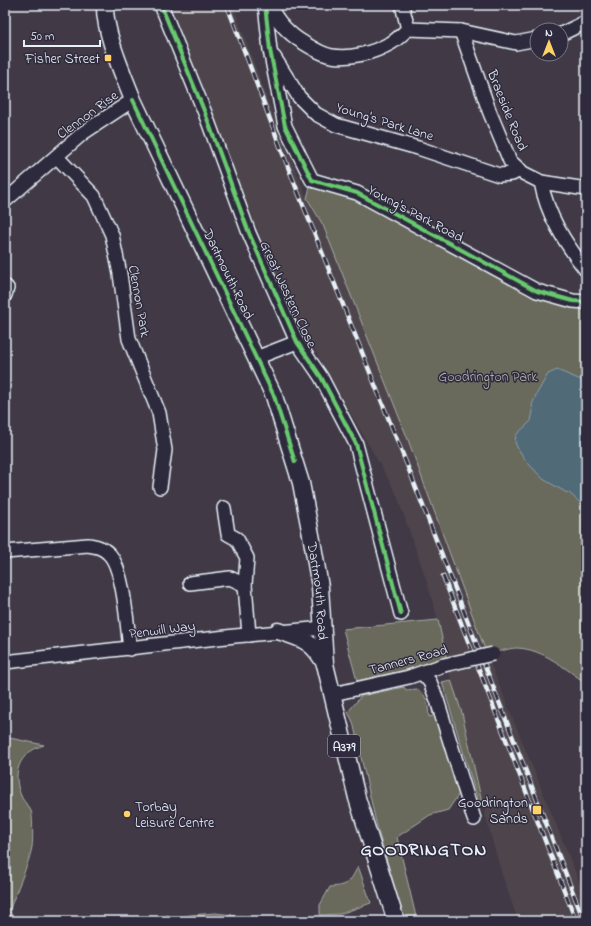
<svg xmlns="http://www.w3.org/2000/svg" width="591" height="926" viewBox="0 0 591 926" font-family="'Indie Flower',sans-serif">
<rect width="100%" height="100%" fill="#413946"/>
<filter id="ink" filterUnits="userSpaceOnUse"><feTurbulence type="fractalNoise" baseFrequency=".025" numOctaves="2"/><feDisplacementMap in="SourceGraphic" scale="8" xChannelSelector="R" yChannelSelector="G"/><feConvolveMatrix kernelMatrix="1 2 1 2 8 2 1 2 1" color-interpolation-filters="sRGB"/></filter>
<g filter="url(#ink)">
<!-- built -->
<polygon fill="#4e444c" points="168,5 233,5 275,120 307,198 323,225 407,437 487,655 586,898 586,921 518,921 501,872 482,803 462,713 451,680 438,620 425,576 396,493 299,322 276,276"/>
<!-- green -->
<g fill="#69695b" stroke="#a8adaa">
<path d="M312 180 357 193 501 271 586 302V683C565 669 544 649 517 648 508 648 496 653 487 655L407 437 323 225 307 198Z"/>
<polygon points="438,620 447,661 357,681 343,629"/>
<polygon points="451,680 462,713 482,803 479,804 442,682"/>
<path d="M404 687 406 690 417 689C428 695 428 706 429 717L433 716 431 705 434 708 459 794 448 810 430 815 397 837 417 921H405L378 831 353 722 348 712 361 696Z"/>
<path d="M5 737 44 745C18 753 11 774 22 798 25 803 29 806 31 811 33 815 33 842 32 847 29 864 16 891 10 909L12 919 15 921H5Z"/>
<path d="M358 866 371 903 340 914 320 915V905L330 887C348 886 351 881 358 866Z"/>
<polygon points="215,913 290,921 156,921 168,915 172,919 191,915"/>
</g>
<!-- water -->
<polygon fill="#516a78" stroke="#8da0ab" points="557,370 586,382 586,508 568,492 567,493 543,479 526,461 517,447 515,442 516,435 531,421 533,411 532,405 536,395 548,374"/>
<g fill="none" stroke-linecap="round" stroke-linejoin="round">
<!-- minor casing -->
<g stroke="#e8f1f8" stroke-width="16">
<g id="minor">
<polyline points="161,5 205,113 249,233 297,342 321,377 356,444 401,614"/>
<polyline points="265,5 270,50 285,126 312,180 357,193 537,291 573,301 586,302"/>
<path d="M270 5C276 21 290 35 304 43 312 48 323 55 332 56 350 59 373 53 389 44 396 41 402 34 408 29L461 31 516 43 537 39"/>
<polyline points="402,5 408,29"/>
<path d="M461 31 490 113 510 161 523 173 541 182C547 215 565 243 586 270"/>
<polyline points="561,34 586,22"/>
<polyline points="274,57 299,97 316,114 336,125 418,148 499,175 512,174 520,170"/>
<polyline points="57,157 94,196 112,235 120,274 129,339 159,413 165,450 160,487"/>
<polyline points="541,182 586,189"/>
<polyline points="5,201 83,133 133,100"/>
<polyline points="5,286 7,288 5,295"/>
<polyline points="256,358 297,342"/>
<polyline points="224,508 228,534 237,539 247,558 245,585 249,635"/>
<path d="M5 552 88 545C95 546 102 547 108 553 124 567 127 626 130 649"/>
<polyline points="190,583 230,578 245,585"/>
<polyline points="5,662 235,636 324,628"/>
<polyline points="422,673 430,682 437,700 474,819"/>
<polyline points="333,694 409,677 444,665"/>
</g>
</g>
<!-- major casing -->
<g stroke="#e8f1f8" stroke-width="19">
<g id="major">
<path id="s1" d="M105 5C104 32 123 74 133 100L274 396 301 483 312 540 320 587 325 664 357 798 396 921"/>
<path d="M278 631C302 639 312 640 325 664"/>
</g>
</g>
<!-- minor -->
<use href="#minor" stroke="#2f2a3d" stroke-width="13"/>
<!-- major -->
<use href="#major" stroke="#2f2a3d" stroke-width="16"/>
<!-- rail casing -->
<g stroke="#e8f1f8" stroke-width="4.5">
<g id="rail">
<polyline points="227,5 286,162 411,475 584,921"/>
<polyline points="443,576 576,921"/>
</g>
</g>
<!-- rail -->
<use href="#rail" stroke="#2f2a3d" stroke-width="3" stroke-dasharray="9" stroke-linecap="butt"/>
<!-- minor-bridge casing -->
<g stroke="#e8f1f8" stroke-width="16" stroke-linecap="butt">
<polyline id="minor-bridge" points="444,665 493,654"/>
</g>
<!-- minor-bridge -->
<use href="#minor-bridge" stroke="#2f2a3d" stroke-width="13"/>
<!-- cycleway casing -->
<g stroke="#2f2a3d" stroke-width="6">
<g id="cycleway">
<polyline points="161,5 205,113 249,233 297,342 321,377 356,444 401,614"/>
<polyline points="265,5 270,50 285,126 312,180 357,193 537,291 573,301 586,302"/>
<polyline points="133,100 274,396 295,462"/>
</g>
</g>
<!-- cycleway -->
<use href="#cycleway" stroke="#67ca6e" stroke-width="4"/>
</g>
</g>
<!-- markers -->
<g fill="#ffd166" stroke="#2f2a3d" stroke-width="1.5">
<rect x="104" y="54" width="8" height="8" rx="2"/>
<rect x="532" y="805" width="10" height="10" rx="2"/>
<circle cx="127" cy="814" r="4"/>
</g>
<g text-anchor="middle" stroke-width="3" stroke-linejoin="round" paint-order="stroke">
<!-- shield labels -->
<rect fill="#2f2a3d" stroke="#b0b5c0" stroke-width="1" x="328" y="735" width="32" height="22" rx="3"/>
<g font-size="13" font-weight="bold" fill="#e8f1f8">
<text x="344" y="751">A379</text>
</g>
<!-- poi labels -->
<g font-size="14" fill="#e8f1f8" stroke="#2f2a3d" text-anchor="end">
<text x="100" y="63">Fisher Street</text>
<text x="528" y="807">Goodrington<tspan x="528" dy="16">Sands</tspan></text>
<text x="135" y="811" text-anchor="start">Torbay<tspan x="135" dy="16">Leisure Centre</tspan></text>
</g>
<!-- street labels -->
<g font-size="14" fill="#e8f1f8" stroke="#2f2a3d">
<text transform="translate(508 110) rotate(68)" y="5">Braeside Road</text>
<text transform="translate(87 114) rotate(-36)" y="5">Clennon Rise</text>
<text transform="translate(385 121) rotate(17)" y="5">Young's Park Lane</text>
<text transform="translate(416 213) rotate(28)" y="5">Young's Park Road</text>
<text transform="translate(229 274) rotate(64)" y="5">Dartmouth Road</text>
<text transform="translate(289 294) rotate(65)" y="5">Great Western Close</text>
<text transform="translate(140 301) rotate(80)" y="5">Clennon Park</text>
<text dy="5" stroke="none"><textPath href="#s1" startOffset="628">Dartmouth Road</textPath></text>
<text transform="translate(162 629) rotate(-7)" y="5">Penwill Way</text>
<text transform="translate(408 659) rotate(-15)" y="5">Tanners Road</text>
</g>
<!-- park labels -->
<g font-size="14" fill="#afb4b1" stroke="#2f2a3d">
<text x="488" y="381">Goodrington Park</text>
</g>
<!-- district labels -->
<g font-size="18" font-weight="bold" letter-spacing="1" fill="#e8f1f8" stroke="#2f2a3d">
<text x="424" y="855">GOODRINGTON</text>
</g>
</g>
<!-- margin -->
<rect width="591" height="926" fill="none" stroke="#2f2a3d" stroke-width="20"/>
<rect x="10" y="10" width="571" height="906" fill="none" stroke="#e8f1f8" stroke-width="1.5" filter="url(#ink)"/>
<!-- north arrow -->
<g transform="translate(549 42)"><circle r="19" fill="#2f2a3d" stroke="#797a88"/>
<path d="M0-3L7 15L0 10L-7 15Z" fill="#ffd166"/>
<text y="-6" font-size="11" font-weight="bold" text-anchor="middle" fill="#e8f1f8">N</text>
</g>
<!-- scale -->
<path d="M24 40v6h76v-6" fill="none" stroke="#e8f1f8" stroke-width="2"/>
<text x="30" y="40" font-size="12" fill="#e8f1f8" stroke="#2f2a3d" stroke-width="3" paint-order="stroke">50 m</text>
</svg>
